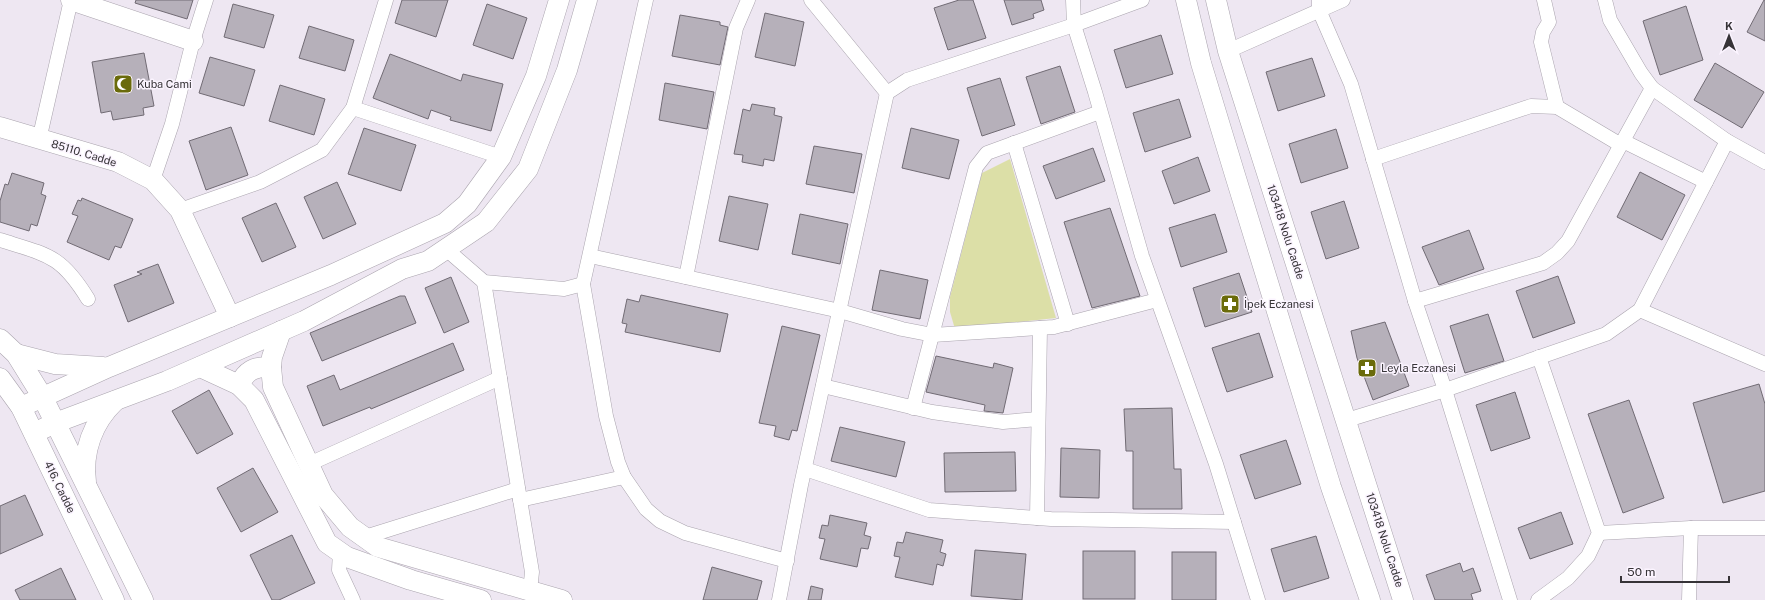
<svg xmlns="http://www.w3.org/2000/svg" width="1765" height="600" viewBox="0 0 1765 600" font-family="'Public Sans',sans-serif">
<rect width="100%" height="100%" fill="#eee7f2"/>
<!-- green -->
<polygon fill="#dcdfa7" points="1010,159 1056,318 955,329 950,312 950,297 982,173"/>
<!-- building -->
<g fill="#b6b0ba" stroke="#716b74">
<polygon points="136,0 193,0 187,19 135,3"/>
<polygon points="402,0 448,0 436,37 395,23"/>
<polygon points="959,0 973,0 986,38 948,50 934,8"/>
<polygon points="1004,0 1041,0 1044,10 1033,14 1034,18 1012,25"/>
<polygon points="1764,0 1765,0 1765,41 1747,32"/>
<polygon points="233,4 274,15 264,48 224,37"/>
<polygon points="487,4 527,18 513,59 473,45"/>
<polygon points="1686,6 1703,60 1660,75 1643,21"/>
<polygon points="765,13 804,22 795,66 755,57"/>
<polygon points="680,15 720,22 720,25 728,27 720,65 672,56"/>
<polygon points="309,26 354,40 345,71 299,58"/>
<polygon points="1161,35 1173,74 1126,88 1114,50"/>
<polygon points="144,53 154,106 143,108 144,115 113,120 111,111 101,113 92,62"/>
<polygon points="390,54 461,81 463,74 503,84 491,131 450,120 451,117 431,110 428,119 373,98"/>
<polygon points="210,57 255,70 244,106 199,93"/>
<polygon points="1312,58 1325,96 1278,111 1266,72"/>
<polygon points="1715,63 1764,92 1742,128 1694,100"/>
<polygon points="1060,66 1075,112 1041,124 1026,77"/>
<polygon points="1000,78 1015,125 982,136 967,88"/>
<polygon points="665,83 714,92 707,129 659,120"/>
<polygon points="280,85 325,99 314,135 269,121"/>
<polygon points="1179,99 1191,137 1145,152 1133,113"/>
<polygon points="752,104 775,108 774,115 782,117 774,161 764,159 763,166 742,162 743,155 734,154 743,109 750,111"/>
<polygon points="231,127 248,175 206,190 189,141"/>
<polygon points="364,128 416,145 401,191 348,174"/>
<polygon points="911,128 959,140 949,179 902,168"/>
<polygon points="1336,129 1348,168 1301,183 1289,144"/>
<polygon points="814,146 862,154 854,193 806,184"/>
<polygon points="1093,148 1105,181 1056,199 1043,166"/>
<polygon points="1198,157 1210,191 1174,204 1162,171"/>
<polygon points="1640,172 1685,195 1662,240 1617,217"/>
<polygon points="12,173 44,183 41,194 46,196 37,226 31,224 29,231 0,222 0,201 5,184 8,185"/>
<polygon points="337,182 356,224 323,239 304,197"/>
<polygon points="729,196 768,204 758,250 719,241"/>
<polygon points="82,198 133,219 121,248 115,246 109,260 67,242 78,216 72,214 78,200 81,201"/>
<polygon points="1344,201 1359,248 1326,259 1311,212"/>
<polygon points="276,203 296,247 262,262 242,218"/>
<polygon points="1110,208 1140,296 1092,308 1064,222"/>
<polygon points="800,214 848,224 840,264 792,254"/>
<polygon points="1215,214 1227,252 1181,267 1169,228"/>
<polygon points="1469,230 1484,269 1439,285 1422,247"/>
<polygon points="158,264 174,303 128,322 114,285 142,274 137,272"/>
<polygon points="880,270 928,280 920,319 872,310"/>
<polygon points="1239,273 1252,312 1205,327 1193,288"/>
<polygon points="1558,276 1575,323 1533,338 1516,291"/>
<polygon points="451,277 469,322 444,333 425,288"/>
<polygon points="641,295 728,314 720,352 625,332 627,324 622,323 627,299 639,302"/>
<polygon points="400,296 405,296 416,323 322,361 310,333"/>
<polygon points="1488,314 1504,361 1465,373 1450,326"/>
<polygon points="1385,322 1409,386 1373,400 1357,358 1351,331"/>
<polygon points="782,326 820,335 797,431 792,430 789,440 774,436 776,426 759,423"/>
<polygon points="1259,333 1273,377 1227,392 1212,348"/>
<polygon points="453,343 464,370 371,409 370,407 323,426 307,386 334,375 340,390"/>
<polygon points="936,356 993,368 994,363 1013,368 1003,413 984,411 985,405 926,392"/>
<polygon points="1759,384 1765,404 1765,491 1723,503 1693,403"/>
<polygon points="209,390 233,434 197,454 172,411"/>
<polygon points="1515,392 1530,438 1491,451 1476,405"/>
<polygon points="1629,400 1664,498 1623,513 1588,414"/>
<polygon points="1172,408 1174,469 1181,469 1182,509 1133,509 1133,451 1126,451 1124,409"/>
<polygon points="840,427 905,442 896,477 831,461"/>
<polygon points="1286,440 1301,484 1255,499 1240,455"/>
<polygon points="1061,448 1100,450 1099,498 1060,497"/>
<polygon points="1015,452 1016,491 945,492 944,453"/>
<polygon points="253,468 278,512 241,532 217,488"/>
<polygon points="25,495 43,535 0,554 0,506"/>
<polygon points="1561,512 1573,544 1530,559 1518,528"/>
<polygon points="830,515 867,523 864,535 871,537 868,549 861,548 857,567 820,559 825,539 819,538 822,525 828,526"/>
<polygon points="906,532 943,540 940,552 946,554 943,566 937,564 933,585 895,577 900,557 894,556 897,542 903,543"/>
<polygon points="292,535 315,583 279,600 272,600 250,555"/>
<polygon points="1316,536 1329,578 1284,592 1271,549"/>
<polygon points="975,550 1026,554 1022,600 971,596"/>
<rect x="1083" y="551" width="52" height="48"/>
<rect x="1172" y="552" width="44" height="48"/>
<polygon points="1460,563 1463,572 1473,568 1481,591 1471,594 1473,600 1435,600 1426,575"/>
<polygon points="712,567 762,581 757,600 703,600"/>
<polygon points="61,568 76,600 20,600 15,590"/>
<polygon points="811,586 823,589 821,600 808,600"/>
</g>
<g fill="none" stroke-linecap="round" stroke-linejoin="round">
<!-- street casing -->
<g stroke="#aaa4ae" stroke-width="15">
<g id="street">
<polyline points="646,0 583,284 606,416 618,462 624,477 646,509 660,521 685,533 787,561"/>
<polyline points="811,0 887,93"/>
<polyline points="1073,0 1074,25 1095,92 1142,256 1216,464 1258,600"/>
<polyline points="1319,0 1319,10 1351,84 1415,301 1445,390 1510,600"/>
<polyline points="1544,0 1549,22 1543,32 1541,42 1557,107"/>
<polyline points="1605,0 1610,20 1641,73 1652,88 1727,141 1765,162"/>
<polyline points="1228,51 1343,0"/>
<polyline points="353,108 501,157"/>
<polyline points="39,140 71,0"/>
<polyline points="1623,141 1706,182"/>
<polyline points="1014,143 1068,324"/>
<polyline points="1373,159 1531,106 1557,107 1621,145"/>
<polyline points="153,180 172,124 193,41 206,0"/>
<polyline points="180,210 260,182 322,150 353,108 386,0"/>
<path d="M0 240C48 255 61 255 88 299"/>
<polyline points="446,249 484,282 564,289 583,284"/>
<polyline points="590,256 840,311 902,329 933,335 1054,327 1157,300"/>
<polyline points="686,277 736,28 748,0"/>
<polyline points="484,282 532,572 530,591"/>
<polyline points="1415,301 1543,263 1557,253 1568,241 1652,88"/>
<polyline points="1640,310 1765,364"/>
<polyline points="823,386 932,412 1003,422 1038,419"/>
<polyline points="913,408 976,167 987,153 1100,112"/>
<polyline points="1347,420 1445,390 1606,334 1640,310 1727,141"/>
<polyline points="309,464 500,378"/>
<polyline points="805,469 929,510 1051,519 1234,522"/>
<polyline points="520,500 624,477"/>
<polyline points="1037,518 1040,328"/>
<polyline points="1599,533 1691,528 1765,528"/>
<polyline points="365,537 518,489"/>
<polyline points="340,552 339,570 353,600"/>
<polyline points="779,600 801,485 887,93 907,80 1074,25 1142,0"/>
<polyline points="1538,600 1568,578 1588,556 1599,533 1539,357"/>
<polyline points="1689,600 1691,528"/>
</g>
</g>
<!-- secondary casing -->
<g stroke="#aaa4ae" stroke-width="21">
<g id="secondary">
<polyline points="71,0 193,41"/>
<polyline points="1186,0 1201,63 1235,175 1331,487 1370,600"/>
<polyline points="1216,0 1228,51 1403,600"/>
<polyline points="0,127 118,162 153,180 180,210 230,317"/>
<polyline points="281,331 272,357 271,367 273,387 323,495 350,527 378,547 562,600"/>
<polyline points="0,339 16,354 42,396 143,600"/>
<polyline points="16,354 55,364 103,367"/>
<polyline points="200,367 239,385 254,400 327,543 347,557 411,580 481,600"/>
<polyline points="0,378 21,407 114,600"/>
<path d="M239 385C246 371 254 366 271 367"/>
<polyline points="21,407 109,367 331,275 445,223 467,204 501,157 536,76 559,0"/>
<polyline points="34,433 55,423 167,381 304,321 402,269 428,261 486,222 528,169 567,70 587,0"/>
<path d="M86 482C82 451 93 422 115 401"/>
</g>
</g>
<!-- street -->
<use href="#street" stroke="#fff" stroke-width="14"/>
<!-- secondary -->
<use href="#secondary" stroke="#fff" stroke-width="20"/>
</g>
<!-- icons -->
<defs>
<g id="mosque-square" transform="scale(1)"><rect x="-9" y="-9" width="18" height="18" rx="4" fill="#6a6b0b" stroke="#fbf4ff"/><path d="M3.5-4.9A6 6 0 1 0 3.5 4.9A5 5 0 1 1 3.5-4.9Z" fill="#fff"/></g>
<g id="pharmacy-square" transform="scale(1)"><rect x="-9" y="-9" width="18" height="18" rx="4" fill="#6a6b0b" stroke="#fbf4ff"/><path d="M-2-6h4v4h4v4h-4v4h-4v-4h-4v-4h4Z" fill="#fff"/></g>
</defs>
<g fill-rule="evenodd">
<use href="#mosque-square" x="123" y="84"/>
<use href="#pharmacy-square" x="1230" y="304"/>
<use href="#pharmacy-square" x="1367" y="368"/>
</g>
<g text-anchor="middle" stroke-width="3" stroke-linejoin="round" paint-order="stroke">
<!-- poi labels -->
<g font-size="11" fill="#363337" stroke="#fbf4ff" text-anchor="start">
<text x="137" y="88">Kuba Cami</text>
<text x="1244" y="308">İpek Eczanesi</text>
<text x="1381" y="372">Leyla Eczanesi</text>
</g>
<!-- street labels -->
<g font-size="11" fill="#363337" stroke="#fbf4ff">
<text transform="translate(84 153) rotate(17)" y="4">85110. Cadde</text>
<text transform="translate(1286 232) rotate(72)" y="4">103418 Nolu Cadde</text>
<text transform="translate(60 487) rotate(64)" y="4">416. Cadde</text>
<text transform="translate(1385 540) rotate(72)" y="4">103418 Nolu Cadde</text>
</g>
</g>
<!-- north arrow -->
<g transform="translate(1729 36)" stroke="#fbf4ff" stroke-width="3" paint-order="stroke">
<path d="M0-3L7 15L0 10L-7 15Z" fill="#363337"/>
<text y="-6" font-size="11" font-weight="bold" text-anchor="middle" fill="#363337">K</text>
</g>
<!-- scale -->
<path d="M1621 576v6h108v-6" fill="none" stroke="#363337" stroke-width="2"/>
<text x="1627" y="576" font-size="12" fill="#363337" stroke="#fbf4ff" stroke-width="3" paint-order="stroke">50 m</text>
</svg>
